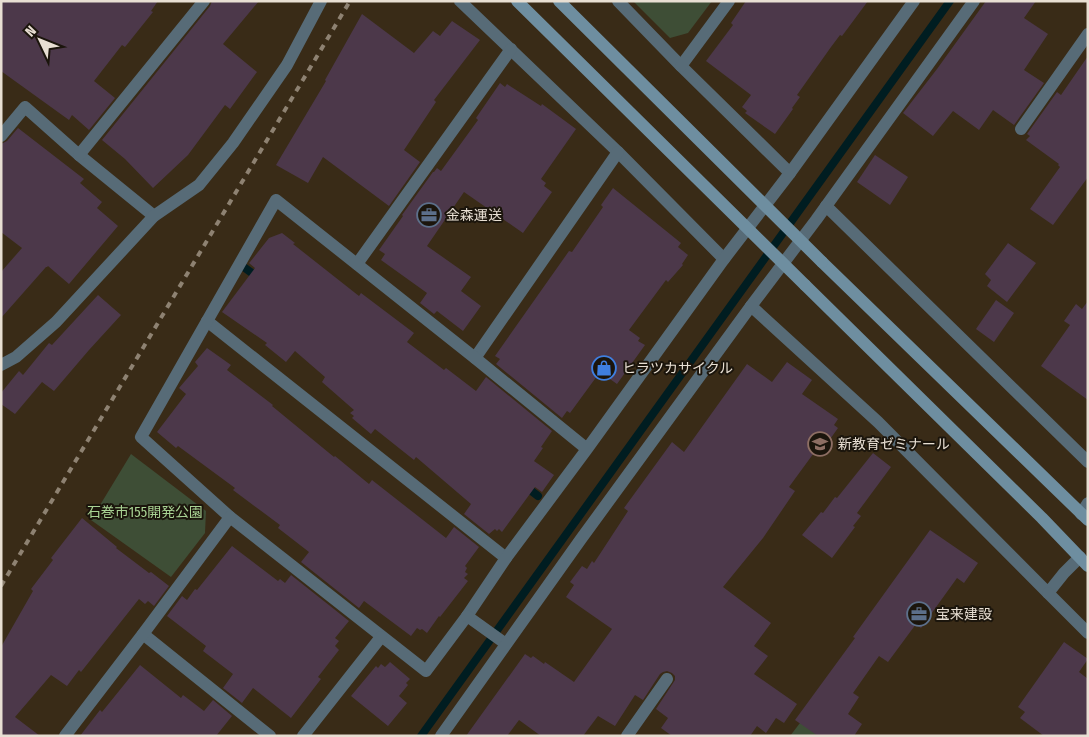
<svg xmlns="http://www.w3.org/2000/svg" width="1089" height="737" viewBox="0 0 1089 737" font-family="'Fira Sans Condensed','Noto Sans JP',sans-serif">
<rect width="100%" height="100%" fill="#392b17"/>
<!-- green -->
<g fill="#3e4e36">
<polygon points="633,1 712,1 688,33 670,38"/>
<polygon points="131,454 206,511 205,533 171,577 91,520"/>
<polygon points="810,710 824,736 790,736"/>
</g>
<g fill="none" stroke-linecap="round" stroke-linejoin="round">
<!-- stream -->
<g stroke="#001d21" stroke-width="8">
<polyline points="245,268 260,279"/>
<polyline points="525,486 538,496"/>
<polyline points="421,736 950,1"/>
</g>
</g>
<!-- building -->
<g fill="#4c384a">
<polygon points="1,1 158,1 151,11 153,12 125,47 122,45 94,81 115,98 89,130 72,115 69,120 1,71"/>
<polygon points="212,1 259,1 223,44 257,72 230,109 225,105 188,155 153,188 125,159 102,140 210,6"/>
<polygon points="746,1 868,1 848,28 842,36 840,35 831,47 797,95 800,97 792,108 793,109 775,134 745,113 747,111 742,107 751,95 706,61 733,25 731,23"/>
<polygon points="986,1 1036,1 1024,18 1048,34 1024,70 1044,83 1014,125 993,110 979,130 953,111 933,136 903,113 937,69"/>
<polygon points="362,14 414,53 433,31 440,36 452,21 480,40 434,100 436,102 404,150 420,162 389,206 323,157 308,183 276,165 326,81 325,80"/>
<polygon points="1088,56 1088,177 1053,225 1030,209 1060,167 1058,165 1059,164 1026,140 1030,136 1027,134 1057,92 1061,95"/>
<polygon points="500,83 505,87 507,84 541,106 542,104 576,129 541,179 546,183 544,186 552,192 523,233 464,192 427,246 471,277 461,291 481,306 463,331 437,311 434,314 420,303 427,293 381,260 385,254 379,250 403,216 402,215 433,172 434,172 437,168 441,171 478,120 476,118"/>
<polygon points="18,128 84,179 80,183 102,202 97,208 118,226 69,284 48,266 47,267 46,267 1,318 1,272 22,248 1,232 1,144 7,141"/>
<polygon points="875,155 908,177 890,205 857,182"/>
<polygon points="613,188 681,243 678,247 688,255 682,264 683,265 668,282 666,280 629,330 640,338 638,341 645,345 617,384 600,372 570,413 567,411 562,418 496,364 500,359 495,356 569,251 572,252 603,207 601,205"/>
<polygon points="282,233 295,243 293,244 359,296 361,293 414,333 407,342 444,370 446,368 476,391 486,377 552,431 541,447 543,448 534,461 554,475 542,492 535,487 502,532 499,529 497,531 495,529 489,534 464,514 471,504 416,457 414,460 375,429 371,434 352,418 354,416 350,413 354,410 322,382 325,377 295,351 286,362 265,345 267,343 222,312 255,268 249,263 250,262 269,238"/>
<polygon points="1008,243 1036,263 1007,302 987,286 991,280 985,274"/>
<polygon points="98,295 121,315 89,350 54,391 42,382 15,414 1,404 1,393 19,371 23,375 49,343 52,345"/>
<polygon points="996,300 1014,313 994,342 976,329"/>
<polygon points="1088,301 1088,400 1041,366 1070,325 1064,321 1076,304 1082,309"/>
<polygon points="207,348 231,365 227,370 273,405 272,406 334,457 335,456 369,484 372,480 446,538 454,527 479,547 465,566 467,568 465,572 468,574 464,578 468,581 440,617 439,616 427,633 422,629 420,630 417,628 411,636 364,601 359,608 301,562 309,552 278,528 280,525 233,490 235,488 178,446 176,448 157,432 186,394 179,388 198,366 195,362"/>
<polygon points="787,362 812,380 802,394 838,419 834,425 838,428 823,449 819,446 789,487 795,491 763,538 723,587 771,623 754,646 768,656 754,674 797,704 784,723 776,718 766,733 757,726 750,736 672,736 661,728 668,718 656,709 675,680 675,676 672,673 667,671 663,672 660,674 643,700 635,695 615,726 598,716 583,736 541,736 519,720 507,736 466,736 525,654 531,658 533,656 544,664 545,662 574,682 612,629 566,597 574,585 570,582 582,566 587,569 592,561 594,563 628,511 624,508 672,442 684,452 747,364 772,382"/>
<polygon points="873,453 891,467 857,513 861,516 853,526 855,527 832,558 802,535 821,512 823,513 835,497 837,498"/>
<polygon points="82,518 117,547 116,548 149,573 151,572 169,586 154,606 148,601 145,604 139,599 81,672 79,670 67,686 51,675 15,717 40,736 1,736 1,647 33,591 31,589 53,560 51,558"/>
<polygon points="930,530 978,563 964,583 957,578 921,628 916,624 888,662 879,656 853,693 859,697 848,714 862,724 854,736 818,736 795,720 855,638 853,637"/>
<polygon points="232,546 278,581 280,579 285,583 291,575 349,621 335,638 339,641 335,646 339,650 318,677 321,679 291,718 253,688 242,703 223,688 233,674 203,651 206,646 167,616 182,596 187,600 195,589 197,590"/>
<polygon points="1064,642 1088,659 1079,672 1088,679 1088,736 1044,736 1020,718 1025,712 1018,707"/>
<polygon points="390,662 410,679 406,683 408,685 399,696 407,703 388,726 351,696 376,666 378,668 381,664 385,667"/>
<polygon points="140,665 181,698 183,695 204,711 213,700 232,716 216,736 80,736 100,710 102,712"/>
</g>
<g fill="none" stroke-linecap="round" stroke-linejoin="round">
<!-- street -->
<g stroke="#576b77" stroke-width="12">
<polyline points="460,1 618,152 724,259"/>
<polyline points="618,1 681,66 790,173"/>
<polyline points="681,66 729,1"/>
<polyline points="1021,129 1088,34"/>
<polyline points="1,136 25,107 79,155 154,216"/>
<polyline points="79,155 204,1"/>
<polyline points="826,206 1088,462"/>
<polyline points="357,264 511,49"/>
<polyline points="751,306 878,422 1048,593 1064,573 1080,557"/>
<polyline points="207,321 506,558"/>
<polyline points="475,358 618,152"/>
<polyline points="1,365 16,357 56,322 154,216 199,185 233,143 287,65 321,1"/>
<polyline points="587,449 475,358 276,200 141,437 230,517 426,671 467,616 506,558 587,449 724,259 790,173 914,1"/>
<polyline points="1081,514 1088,503"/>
<polyline points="1048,593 1088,633"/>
<polyline points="467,616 506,644"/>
<polyline points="143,634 270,736"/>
<polyline points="65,736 143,634 230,517"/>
<polyline points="303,736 381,637"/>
<polyline points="441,736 581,539 751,306 816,220 974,1"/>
<polyline points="627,736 667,679"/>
</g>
<!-- secondary -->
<g stroke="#6e8ea0" stroke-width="12">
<polyline points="822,262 1088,520"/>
<polyline points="805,285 1042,518 1088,566"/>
</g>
<!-- rail -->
<polyline stroke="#8e8272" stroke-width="4" stroke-dasharray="6 6" stroke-linecap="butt" points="1,586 350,1"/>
<!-- secondary-bridge -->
<g stroke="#6e8ea0" stroke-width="12">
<polyline points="517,1 805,285"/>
<polyline points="559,1 822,262"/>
</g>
</g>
<!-- icons -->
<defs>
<g id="office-ring" transform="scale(1.25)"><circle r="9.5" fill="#1b150c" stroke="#5c6f8a" stroke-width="1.5"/><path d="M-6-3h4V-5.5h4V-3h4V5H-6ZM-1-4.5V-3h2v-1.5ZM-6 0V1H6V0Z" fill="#5c6f8a"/></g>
<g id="shop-ring" transform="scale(1.25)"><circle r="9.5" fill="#1b150c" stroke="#3f7fe0" stroke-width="1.5"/><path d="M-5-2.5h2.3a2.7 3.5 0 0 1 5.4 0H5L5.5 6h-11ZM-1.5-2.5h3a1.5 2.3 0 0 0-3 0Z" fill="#3f7fe0"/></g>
<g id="school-ring" transform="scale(1.25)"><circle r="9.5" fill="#1b150c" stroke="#8d6e63" stroke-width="1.5"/><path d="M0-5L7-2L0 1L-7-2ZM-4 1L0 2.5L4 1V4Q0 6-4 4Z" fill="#8d6e63"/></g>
</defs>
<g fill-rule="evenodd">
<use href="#office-ring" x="429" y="215"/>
<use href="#shop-ring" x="604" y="368"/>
<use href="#school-ring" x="820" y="444"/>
<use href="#office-ring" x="919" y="614"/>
</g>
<g text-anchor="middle" stroke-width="4" stroke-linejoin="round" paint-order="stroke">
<!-- poi labels -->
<g font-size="14" fill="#e8dfd3" stroke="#1b150c" text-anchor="start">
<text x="446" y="220">金森運送</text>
<text x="622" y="373">ヒラツカサイクル</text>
<text x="838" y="449">新教育ゼミナール</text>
<text x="936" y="619">宝来建設</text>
</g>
<!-- park labels -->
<g font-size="14" fill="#a8d293" stroke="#1b150c">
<text x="145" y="517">石巻市155開発公園</text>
</g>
</g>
<!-- border -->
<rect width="1089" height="737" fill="none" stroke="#e8dfd3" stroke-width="5"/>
<!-- north arrow -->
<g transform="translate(40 40) rotate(313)" stroke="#1b150c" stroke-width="4" paint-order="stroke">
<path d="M0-4L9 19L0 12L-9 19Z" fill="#e8dfd3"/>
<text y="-8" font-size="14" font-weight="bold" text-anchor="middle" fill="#e8dfd3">N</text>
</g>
</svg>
